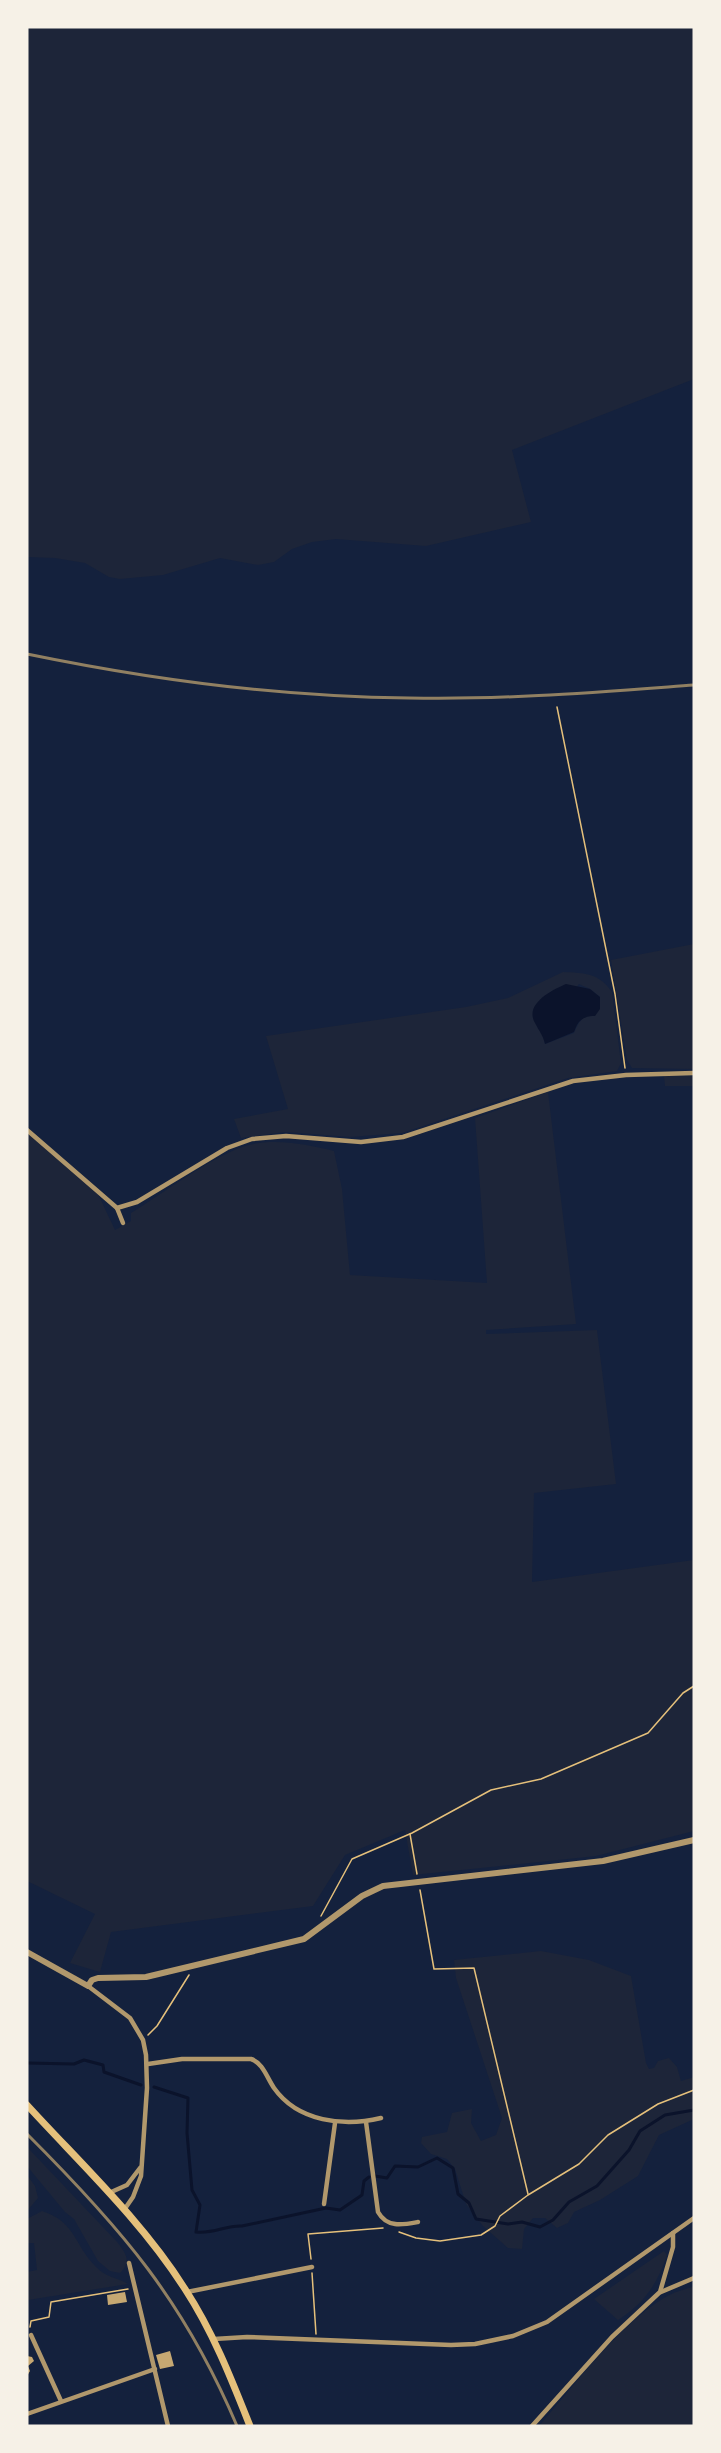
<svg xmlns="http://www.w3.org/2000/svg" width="721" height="2453" viewBox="0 0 721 2453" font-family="'IBM Plex Sans',sans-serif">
<rect width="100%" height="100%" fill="#14213d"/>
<!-- green -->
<g fill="#1d2539" fill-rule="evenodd">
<polygon points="27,27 694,27 694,379 512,450 531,522 426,546 336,539 312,542 292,549 274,562 258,565 220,558 163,575 120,579 109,577 85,563 55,558 27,557"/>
<polygon points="694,944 694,1069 632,1068 627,1060 611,960"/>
<path d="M563 972C585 973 599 973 612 992L621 1063 617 1071 568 1078 402 1133 350 1137 285 1132 241 1138 234 1119 288 1109 266 1036 466 1007 508 998ZM579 984 590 989 600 997C591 1009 579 1019 574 1033L545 1044 542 1032Z"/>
<polygon points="664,1076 694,1076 694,1086 665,1086"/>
<path d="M548 1092 576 1324 486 1330V1334L597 1330 616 1484 534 1493 532 1582 694 1560V1831L596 1856 413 1875 405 1830 345 1855 313 1906 111 1932 100 1972 70 1963 95 1914 27 1881V1133L97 1192 115 1230 131 1221V1213C165 1192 205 1161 242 1147 270 1137 306 1144 334 1151L342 1189 350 1275 487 1283 475 1118Z"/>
<polygon points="541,1951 589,1960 631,1976 646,2063 649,2069 654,2068 658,2061 669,2058 677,2067 681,2081 694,2077 694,2119 659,2135 638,2176 600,2200 574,2212 568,2223 557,2228 545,2218 533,2218 524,2229 522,2249 508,2248 483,2226 466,2204 455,2169 447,2159 431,2154 421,2143 422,2137 447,2132 452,2113 472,2109 471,2123 481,2141 496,2135 502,2118 456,1978 454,1960"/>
<path d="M27 2147 118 2243C126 2254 132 2262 120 2273L110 2271 98 2261 74 2219 65 2212 27 2166Z"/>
<polygon points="27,2175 35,2186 38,2198 27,2211"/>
<path d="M42 2211C76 2222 74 2245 96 2267 106 2278 117 2277 128 2284L28 2300 27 2334V2272L37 2270 34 2243H27V2219Z"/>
<path d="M664 2251 667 2255C657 2285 644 2303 618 2320L594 2299Z"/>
<path d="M694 2286V2426H539C574 2386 619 2325 664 2298 673 2292 684 2290 694 2286Z"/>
</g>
<!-- water -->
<path fill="#0b132b" d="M566 984 590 989 600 997V1009L595 1016C582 1016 578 1021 574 1032L545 1044C543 1035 539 1031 535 1023 524 1004 552 990 566 984Z"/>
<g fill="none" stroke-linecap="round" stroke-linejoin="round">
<!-- stream -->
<g stroke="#0b132b" stroke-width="3">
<polyline points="27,2063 74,2064 84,2060 103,2065 104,2072 141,2085"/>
<path d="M154 2087 188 2098 187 2133 192 2190 200 2205 196 2232C214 2234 226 2225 242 2226L326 2208 340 2210 362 2195 364 2181 369 2177"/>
<polyline points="375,2176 387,2178 395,2166 418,2167 437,2158 453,2168 458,2194 469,2203 476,2219 508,2224 522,2222 540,2227 553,2220 569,2202 597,2186 629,2150 640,2131 665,2115 694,2110"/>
</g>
</g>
<!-- building -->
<g fill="#c6a872">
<polygon points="125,2292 127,2302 108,2305 107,2295"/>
<polygon points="170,2351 174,2366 160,2369 156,2355"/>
<polygon points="27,2356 32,2357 34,2361 28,2366 30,2371 27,2376"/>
</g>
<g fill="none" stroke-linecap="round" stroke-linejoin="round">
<!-- path -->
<g stroke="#e5c07b" stroke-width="1.5">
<polyline points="557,707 615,994 625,1068"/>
<polyline points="410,1834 417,1874"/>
<polyline points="420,1890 434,1969 474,1968 528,2194"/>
<polyline points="321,1916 352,1859 412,1833 491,1790 541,1779 648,1733 683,1693 694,1686"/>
<polyline points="148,2035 157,2026 189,1975"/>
<polyline points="399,2232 416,2238 440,2241 481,2235 495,2226 500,2216 528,2195 579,2164 608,2135 658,2104 694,2090"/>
<polyline points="311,2259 308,2234 383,2228"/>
<polyline points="312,2273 316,2334"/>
<polyline points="30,2327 31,2321 49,2317 51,2302 128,2289"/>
</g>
<!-- minor -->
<g stroke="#b1986c" stroke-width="4.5">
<polyline points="27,1130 117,1208 137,1202 227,1148 252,1139 286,1136 361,1142 403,1137 573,1081 626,1075 694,1073"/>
<polyline points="117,1208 123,1223"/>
<polyline points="88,1986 130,2018 143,2040 146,2055 147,2088 141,2176 133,2197 124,2210"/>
<path d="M148 2064 182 2059H251C263 2063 267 2078 274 2088 298 2122 344 2127 381 2118"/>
<path d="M366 2122 378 2212C387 2228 402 2225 418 2222"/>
<polyline points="109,2193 127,2185 140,2168"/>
<polyline points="324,2204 335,2123"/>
<polyline points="129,2263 168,2426"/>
<polyline points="187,2292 312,2267"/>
<polyline points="661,2292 694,2278"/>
<polyline points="31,2335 61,2401"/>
<polyline points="214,2339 247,2337 451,2345 475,2344 513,2336 547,2322 694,2218"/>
<polyline points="27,2414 155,2369"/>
<polyline points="532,2426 612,2337 660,2292 673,2247 673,2233"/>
</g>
<!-- tertiary -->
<polyline stroke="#b1986c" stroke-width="6" points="27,1952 88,1986 92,1980 98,1978 146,1977 304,1939 362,1896 383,1886 603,1861 694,1840"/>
<!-- secondary -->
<path stroke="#e5c07b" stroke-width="7" d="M27 2105C81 2164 142 2221 185 2289 213 2332 231 2378 250 2426"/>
<!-- rail -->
<g stroke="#918062" stroke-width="3">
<path d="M27 654C153 680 280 697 409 698 504 700 599 692 694 685"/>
<path d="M27 2134C122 2229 184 2301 237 2426"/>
</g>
</g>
<!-- border -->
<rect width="721" height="2453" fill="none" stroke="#f6f1e7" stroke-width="57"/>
</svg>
